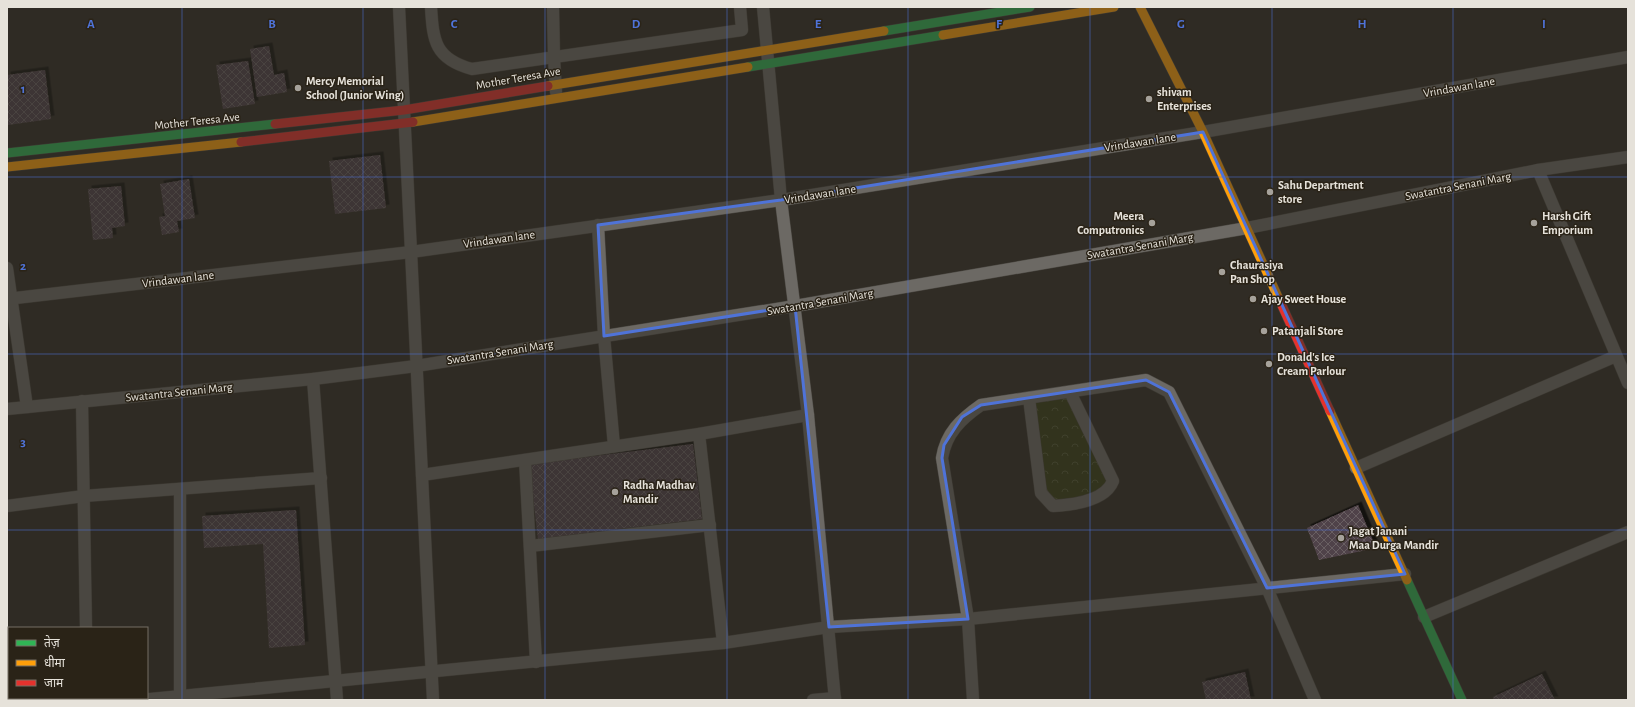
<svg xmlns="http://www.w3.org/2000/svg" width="1635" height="707" viewBox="0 0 1635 707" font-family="'Alegreya Sans','Noto Sans Devanagari',sans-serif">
<defs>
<pattern id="park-crowns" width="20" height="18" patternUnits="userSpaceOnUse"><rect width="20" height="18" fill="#363d14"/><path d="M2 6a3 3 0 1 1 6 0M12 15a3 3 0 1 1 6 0" fill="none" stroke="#535936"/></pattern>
<pattern id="building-cross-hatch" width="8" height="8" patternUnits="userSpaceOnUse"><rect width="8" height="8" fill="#504348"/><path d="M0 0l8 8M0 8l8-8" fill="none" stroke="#695e62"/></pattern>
<filter id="shadow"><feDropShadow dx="3.5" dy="-3.5" stdDeviation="0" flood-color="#0009"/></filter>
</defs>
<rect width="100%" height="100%" fill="#302c25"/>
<!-- park -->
<polygon fill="url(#park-crowns)" points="1069,393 1110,486 1072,502 1056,503 1042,492 1032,399"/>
<!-- building -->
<g fill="url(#building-cross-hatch)" filter="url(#shadow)">
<polygon points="269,46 274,75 284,73 287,92 257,97 250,49"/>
<polygon points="248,61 255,104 223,109 216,65"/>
<polygon points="45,70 51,119 8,125 7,75"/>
<polygon points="380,155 386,208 335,214 329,161"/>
<polygon points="189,179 195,218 177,221 179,232 162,235 159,217 165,216 160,184"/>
<polygon points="121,186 125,226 112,228 113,238 93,240 88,189"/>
<polygon points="693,444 702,519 538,539 529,464"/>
<polygon points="1358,505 1376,548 1319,560 1307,528"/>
<polygon points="296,510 305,645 269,648 263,544 204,548 202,516"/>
<polygon points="1245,672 1251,700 1206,700 1202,682"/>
<polygon points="1542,674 1555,700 1494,700 1493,697"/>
</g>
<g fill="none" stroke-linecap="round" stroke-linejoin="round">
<!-- street casing -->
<g stroke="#4c4943" stroke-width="13">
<g id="street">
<polyline points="399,7 433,700"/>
<path d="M431 7C433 41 435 59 472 69L742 30 740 7"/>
<polyline points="553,7 554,58 556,92"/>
<polyline points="763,7 781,200 808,415 835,700"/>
<polyline points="1538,170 1628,383"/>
<polyline points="598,225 604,336 614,446"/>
<polyline points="7,268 27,407"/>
<polyline points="7,299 411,252 781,200 1203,132 1628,57"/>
<polyline points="313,379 337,700"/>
<path d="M1029 398 1041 493 1053 506C1072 505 1105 501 1113 481L1070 392"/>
<polyline points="82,401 86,628"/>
<polyline points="7,409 313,379 416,366 795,306 1247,228 1538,170 1628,157"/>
<polyline points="699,434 723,643"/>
<polyline points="525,460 536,662"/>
<polyline points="1356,468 1616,356"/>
<polyline points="422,475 699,434 808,415"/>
<polyline points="180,489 180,700"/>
<polyline points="7,506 84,496 321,478"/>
<polyline points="530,546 710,525"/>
<polyline points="1424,617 1628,532"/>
<polyline points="87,698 87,700"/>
<polyline points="140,700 723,643 829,627 968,619 1405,574"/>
<polyline points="813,700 835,698"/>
<path d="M973 700 968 619 942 458C946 433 961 419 981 405L1146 380 1169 392 1267 588 1315 700"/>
</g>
</g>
<!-- fast casing -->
<g stroke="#4c4943" stroke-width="10">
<g id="fast">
<polyline points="884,31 1030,7"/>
<polyline points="748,67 943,35"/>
<polyline points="7,153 275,124"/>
<polyline points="1407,580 1462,700"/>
</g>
</g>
<!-- slow casing -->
<g stroke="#4c4943" stroke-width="10">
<g id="slow">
<polyline points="1140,7 1203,132 1279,299"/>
<polyline points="943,35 1114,7"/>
<polyline points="548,86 884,31"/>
<polyline points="413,122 748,67"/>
<polyline points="7,167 241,142"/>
<polyline points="1330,411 1407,580"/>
</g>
</g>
<!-- jam casing -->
<g stroke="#4c4943" stroke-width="10">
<g id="jam">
<polyline points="275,124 404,110 548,86"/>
<polyline points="241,142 413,122"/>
<polyline points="1279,299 1330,411"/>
</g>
</g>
<!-- street -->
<use href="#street" stroke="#6c6964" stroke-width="12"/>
<!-- fast -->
<use href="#fast" stroke="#30b455" stroke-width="9"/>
<!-- slow -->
<use href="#slow" stroke="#ff9f0a" stroke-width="9"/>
<!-- jam -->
<use href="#jam" stroke="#e5322d" stroke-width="9"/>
</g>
<!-- marked area -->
<path d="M0 0H1635V707H0ZM1203 132 1405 574 1267 588 1169 392 1146 380 981 405 962 417 944 445 942 458 968 619 829 627 795 306 604 336 598 225 781 200Z" fill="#302c25" fill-opacity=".55" fill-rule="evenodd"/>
<path fill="none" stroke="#4f73d8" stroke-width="3" stroke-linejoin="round" d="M1203 132 1405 574 1267 588 1169 392 1146 380 981 405 962 417 944 445 942 458 968 619 829 627 795 306 604 336 598 225 781 200Z"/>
<!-- grid -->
<path fill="none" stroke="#4f73d8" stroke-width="1" stroke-opacity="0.55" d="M182 7V700M363 7V700M545 7V700M727 7V700M908 7V700M1090 7V700M1272 7V700M1453 7V700M7 177H1628M7 354H1628M7 530H1628"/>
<!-- markers -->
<g fill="#a6a29b" stroke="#2a2317" stroke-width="1.5">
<circle cx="298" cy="88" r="4"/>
<circle cx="1149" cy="99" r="4"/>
<circle cx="1270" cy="192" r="4"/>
<circle cx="1152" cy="223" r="4"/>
<circle cx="1534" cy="223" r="4"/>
<circle cx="1222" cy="272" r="4"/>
<circle cx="1253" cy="299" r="4"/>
<circle cx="1264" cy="331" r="4"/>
<circle cx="1269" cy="364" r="4"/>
<circle cx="615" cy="492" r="4"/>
<circle cx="1341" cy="538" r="4"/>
</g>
<g text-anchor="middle" stroke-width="3" stroke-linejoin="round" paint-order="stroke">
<!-- street labels -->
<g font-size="12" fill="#e6e2da" stroke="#2a2317">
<text transform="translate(518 78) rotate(-10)" y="4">Mother Teresa Ave</text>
<text transform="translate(1459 87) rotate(-10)" y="4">Vrindawan lane</text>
<text transform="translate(197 121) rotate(-6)" y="4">Mother Teresa Ave</text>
<text transform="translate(1140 142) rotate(-9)" y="4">Vrindawan lane</text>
<text transform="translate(1458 186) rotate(-11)" y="4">Swatantra Senani Marg</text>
<text transform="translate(820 194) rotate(-9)" y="4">Vrindawan lane</text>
<text transform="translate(499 239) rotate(-8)" y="4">Vrindawan lane</text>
<text transform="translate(1140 246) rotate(-10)" y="4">Swatantra Senani Marg</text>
<text transform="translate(178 279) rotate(-7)" y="4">Vrindawan lane</text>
<text transform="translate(820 302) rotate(-10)" y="4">Swatantra Senani Marg</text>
<text transform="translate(500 352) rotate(-9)" y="4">Swatantra Senani Marg</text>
<text transform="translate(179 392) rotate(-6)" y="4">Swatantra Senani Marg</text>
</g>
<!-- poi labels -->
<g font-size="12" font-weight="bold" fill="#e6e2da" stroke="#2a2317" text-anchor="start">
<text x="306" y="85">Mercy Memorial<tspan x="306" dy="14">School (Junior Wing)</tspan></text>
<text x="1157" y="96">shivam<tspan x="1157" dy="14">Enterprises</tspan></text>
<text x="1278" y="189">Sahu Department<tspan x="1278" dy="14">store</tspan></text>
<text x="1144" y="220" text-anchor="end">Meera<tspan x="1144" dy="14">Computronics</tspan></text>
<text x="1542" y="220">Harsh Gift<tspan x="1542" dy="14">Emporium</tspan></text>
<text x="1230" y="269">Chaurasiya<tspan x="1230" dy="14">Pan Shop</tspan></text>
<text x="1261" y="303">Ajay Sweet House</text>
<text x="1272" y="335">Patanjali Store</text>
<text x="1277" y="361">Donald's Ice<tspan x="1277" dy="14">Cream Parlour</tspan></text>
<text x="623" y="489">Radha Madhav<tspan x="623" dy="14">Mandir</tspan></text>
<text x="1349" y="535">Jagat Janani<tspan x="1349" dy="14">Maa Durga Mandir</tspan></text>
</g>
</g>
<g font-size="13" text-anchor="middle" font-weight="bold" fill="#4f73d8" stroke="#2a2317" stroke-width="3" stroke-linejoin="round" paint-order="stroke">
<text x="91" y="28">A</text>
<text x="272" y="28">B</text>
<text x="454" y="28">C</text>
<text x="636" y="28">D</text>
<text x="818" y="28">E</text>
<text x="999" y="28">F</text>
<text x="1181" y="28">G</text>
<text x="1362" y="28">H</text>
<text x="1544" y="28">I</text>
<text x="23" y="93">1</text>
<text x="23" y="270">2</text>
<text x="23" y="446">3</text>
</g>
<!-- border -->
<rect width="1635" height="707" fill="none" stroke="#e6e2da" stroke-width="16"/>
<!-- legend -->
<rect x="8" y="627" width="140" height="72" fill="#2a2317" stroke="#756f65"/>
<rect x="16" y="640" width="20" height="6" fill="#30b455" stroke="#756f65"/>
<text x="44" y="647" font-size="12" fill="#e6e2da">तेज़</text>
<rect x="16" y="660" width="20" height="6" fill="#ff9f0a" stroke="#756f65"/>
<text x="44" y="667" font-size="12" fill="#e6e2da">धीमा</text>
<rect x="16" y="680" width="20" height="6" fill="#e5322d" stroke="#756f65"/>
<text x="44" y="687" font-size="12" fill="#e6e2da">जाम</text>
</svg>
